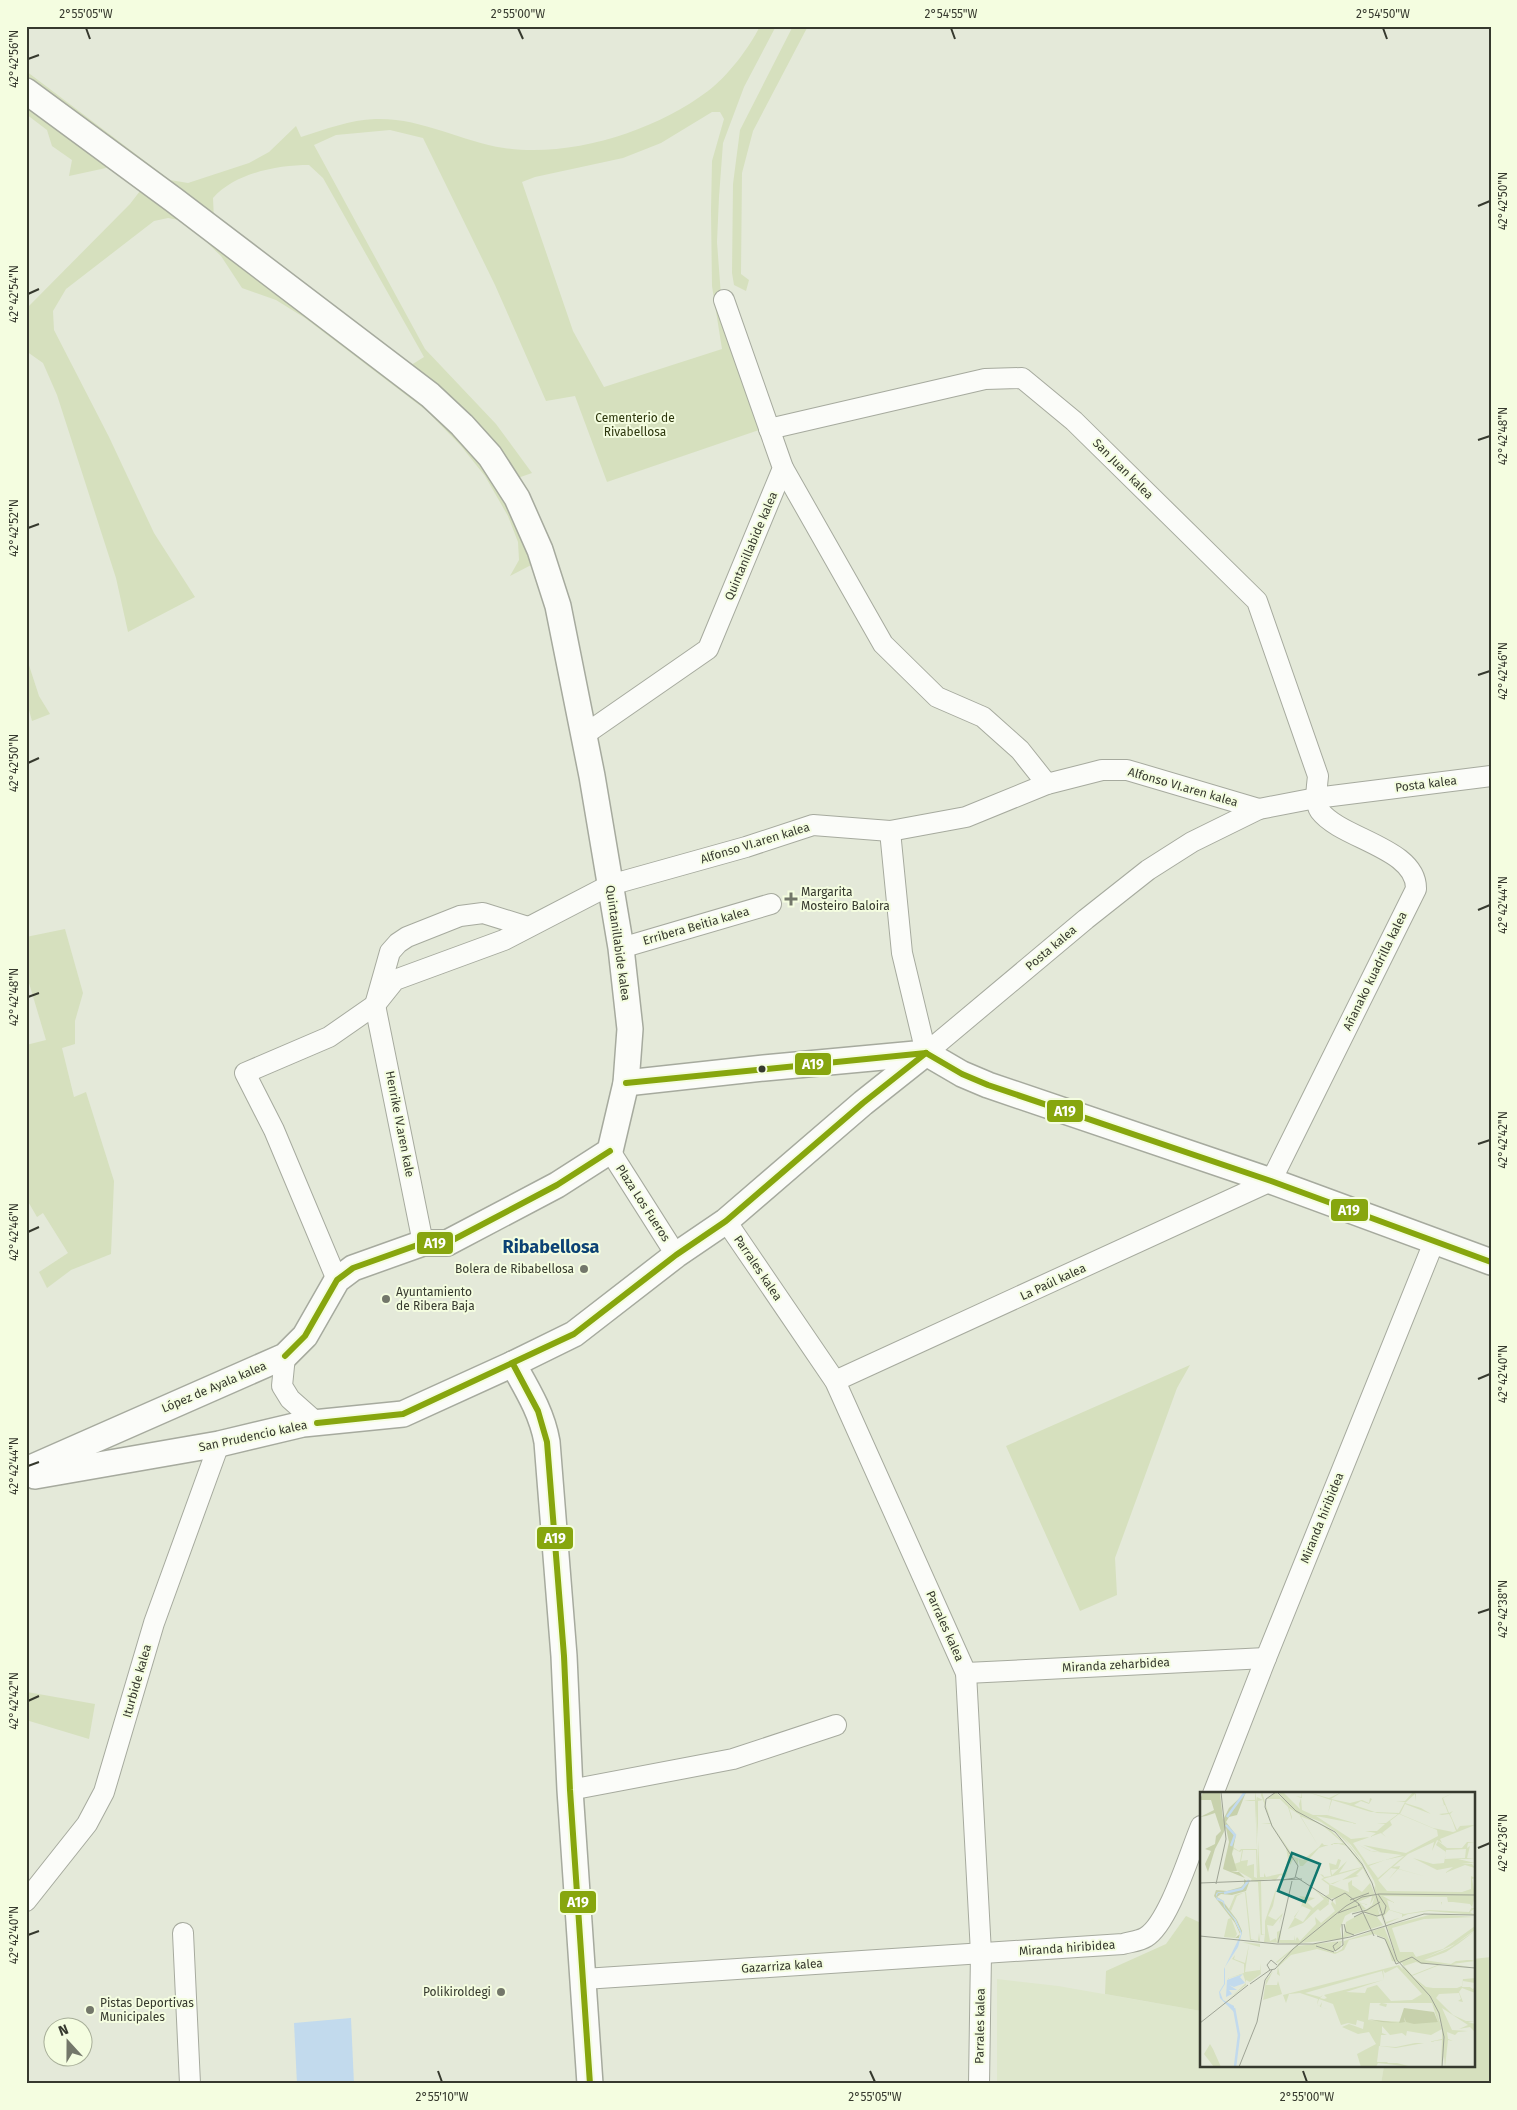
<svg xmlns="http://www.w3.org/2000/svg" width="1517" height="2110" viewBox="0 0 1517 2110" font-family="'Fira Sans',sans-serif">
<rect width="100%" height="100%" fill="#e4e9d9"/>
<!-- built -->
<polygon fill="#dee7cc" points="997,1979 1058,1986 1201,2011 1201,2066 1384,2066 1381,2084 997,2084"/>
<!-- green -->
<g fill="#d6e0be" fill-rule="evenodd">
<path d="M760 26H776L744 87 723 143 719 197 717 242 721 296 759 430 607 482 575 396 546 401 495 285 423 138 390 130 336 135 314 145 425 349 496 424 532 473 515 479 408 367 424 357 323 178 309 165C277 165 235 173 213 198L214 220 26 79V71L170 180 188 183 249 163 269 152 296 126 301 137C326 129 350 120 375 119 419 117 461 141 504 148 571 158 655 131 708 91 727 77 750 47 760 26ZM712 112H720L724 119 712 161 711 211 712 286 722 349 604 387 573 331 522 182 535 177 623 158 661 143Z"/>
<polygon points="793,26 808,26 753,131 742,173 741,274 749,280 746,291 734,285 732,273 733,184 740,130"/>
<polygon points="26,99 102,154 106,168 69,176 72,160 52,146 47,130 26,114"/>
<polygon points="148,190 437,412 500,485 533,564 510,576 519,560 518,542 508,516 485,476 461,446 427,411 305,318 276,300 242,288 221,256 195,231 179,220 168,218 154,221 66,289 53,311 54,330 109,437 154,533 195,597 128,632 116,578 57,395 43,363 26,351 26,309 130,204 140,191"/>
<polygon points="26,656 39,696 50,714 32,721 26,699"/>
<polygon points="65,929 83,993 75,1021 75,1044 62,1048 74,1097 86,1092 114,1181 111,1254 71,1270 47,1288 39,1272 68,1253 43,1213 37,1217 26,1198 26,1045 46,1040 26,973 26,937"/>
<polygon points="1190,1365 1177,1388 1115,1558 1117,1595 1080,1611 1006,1446"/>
<polygon points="26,1637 27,1692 95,1704 89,1739 26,1720"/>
<polygon points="1186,1916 1201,1923 1201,2011 1105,1994 1106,1971 1166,1944"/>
<polygon points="1491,1957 1491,2084 1381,2084 1384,2066 1473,2066 1473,1959"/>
</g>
<!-- water -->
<polygon fill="#c2daed" points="351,2018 354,2084 297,2084 294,2023"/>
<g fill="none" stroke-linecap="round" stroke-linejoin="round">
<!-- minor casing -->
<g stroke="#a6aa9e" stroke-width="22">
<g id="minor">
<path d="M769 429 985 379 1022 378 1074 421 1257 601 1318 776C1317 787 1314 802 1320 811 1341 839 1417 848 1416 889L1271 1181 835 1381"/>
<polyline points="783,468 883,644 937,697 983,717 1020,750 1047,784"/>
<polyline points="584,735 708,649 783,468 724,300"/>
<polyline points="890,831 902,953 926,1053 1086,919 1148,870 1192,842 1259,809 1316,798 1491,776"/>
<polyline points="621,948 771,904"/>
<polyline points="610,1151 676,1255"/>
<polyline points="726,1221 835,1381 966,1673 981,1953 979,2084"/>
<polyline points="423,1243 375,1005 390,952 398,943 407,937 460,916 483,913 528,927"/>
<polyline points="337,1280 274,1130 245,1073 329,1037 375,1005 395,980 504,940 610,885 746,847 813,825 890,831 966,817 1047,784 1102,770 1127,770 1259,809"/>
<polyline points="285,1356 282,1386 290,1399 317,1423"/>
<polyline points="966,1673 1266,1658"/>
<polyline points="570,1790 733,1759 836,1725"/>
<polyline points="1213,1794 1266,1658 1434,1242"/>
<polyline points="26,1901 87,1824 104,1792 154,1623 219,1444"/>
<polyline points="183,1933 190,2084"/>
<path d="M584 1979 1123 1944C1130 1942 1140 1941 1146 1937 1169 1923 1190 1852 1201 1826"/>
</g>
</g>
<!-- tertiary casing -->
<g stroke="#a6aa9e" stroke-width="28">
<g id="tertiary">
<polyline points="26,91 174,200 430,395 462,425 490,456 517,498 540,550 558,606 592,776 621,948 630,1029 626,1083 610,1151 557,1185 447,1243 423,1243 353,1268 337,1280 305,1336 285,1356 26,1470"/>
<polyline points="926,1053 962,1074 988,1085 1271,1181 1491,1262"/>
<polyline points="626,1083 764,1068 926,1053"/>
<path d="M513 1364C527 1389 542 1413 547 1442L564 1656 570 1790 590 2084"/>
<polyline points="35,1476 219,1444 303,1424 403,1414 513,1364 574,1334 676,1255 726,1221 863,1103 926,1053"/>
</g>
</g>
<!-- minor -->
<use href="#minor" stroke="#fbfcf9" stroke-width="20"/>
<!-- tertiary -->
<use href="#tertiary" stroke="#fbfcf9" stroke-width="25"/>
<!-- bus-1 casing -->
<g stroke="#f4fde0" stroke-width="10">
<g id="bus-1">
<polyline points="926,1053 962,1074 988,1085 1271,1181 1491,1262"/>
<polyline points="626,1083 926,1053"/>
<polyline points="285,1356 305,1336 337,1280 353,1268 423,1243 447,1243 557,1185 610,1151"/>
<polyline points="513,1364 538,1411 547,1442 564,1656 570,1790 590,2084"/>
<polyline points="317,1423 403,1414 574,1334 676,1255 726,1221 863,1103 926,1053"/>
</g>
</g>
<!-- bus-1 -->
<use href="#bus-1" stroke="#87a60e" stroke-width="6"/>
</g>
<!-- ticks -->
<path fill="none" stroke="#36392e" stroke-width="2" d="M86 28 90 39M518 28 523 39M951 28 955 39M1383 28 1387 39M28 59 39 55M1478 206 1490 201M28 294 39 289M1478 440 1490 436M28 528 39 524M1478 675 1490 671M28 763 39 758M1478 910 1490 905M28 997 39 993M1478 1144 1490 1140M28 1232 39 1227M1478 1379 1490 1374M28 1466 39 1462M1478 1613 1490 1609M28 1701 39 1696M1478 1848 1490 1843M28 1935 39 1931M438 2071 442 2082M870 2071 875 2082M1303 2071 1307 2082"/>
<!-- markers -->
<g fill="#73776a" stroke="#f4fde0" stroke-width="2">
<path d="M788.5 891.5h5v5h5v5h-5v5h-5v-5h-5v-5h5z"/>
<circle cx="584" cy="1269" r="5"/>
<circle cx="386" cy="1299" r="5"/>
<circle cx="501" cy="1992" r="5"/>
<circle cx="90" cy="2010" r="5"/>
</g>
<circle fill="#36392e" stroke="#f4fde0" stroke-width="2" cx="762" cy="1069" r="4.5"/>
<g text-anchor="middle" stroke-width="4" stroke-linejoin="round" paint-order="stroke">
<!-- park labels -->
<g font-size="12" fill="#2d360c" stroke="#f4fde0">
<text x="635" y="422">Cementerio de<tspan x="635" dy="14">Rivabellosa</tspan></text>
</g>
<!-- street labels -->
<g font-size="12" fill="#36392e" stroke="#f4fde0">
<text transform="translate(1123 469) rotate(45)" y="4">San Juan kalea</text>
<text transform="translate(751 546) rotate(-67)" y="4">Quintanillabide kalea</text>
<text transform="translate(1426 784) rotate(-7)" y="4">Posta kalea</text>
<text transform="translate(1183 787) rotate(16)" y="4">Alfonso VI.aren kalea</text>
<text transform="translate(755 843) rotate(-17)" y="4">Alfonso VI.aren kalea</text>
<text transform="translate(696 926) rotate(-16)" y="4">Erribera Beitia kalea</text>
<text transform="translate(618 943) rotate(82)" y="4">Quintanillabide kalea</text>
<text transform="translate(1051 948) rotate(-40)" y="4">Posta kalea</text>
<text transform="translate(1375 971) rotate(-64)" y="4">Añanako kuadrilla kalea</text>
<text transform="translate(400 1124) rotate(79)" y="4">Henrike IV.aren kale</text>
<text transform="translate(643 1203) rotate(57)" y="4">Plaza Los Fueros</text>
<text transform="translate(758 1268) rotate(56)" y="4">Parrales kalea</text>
<text transform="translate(1053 1282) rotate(-25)" y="4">La Paúl kalea</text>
<text transform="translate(214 1387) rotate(-23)" y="4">López de Ayala kalea</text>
<text transform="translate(253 1436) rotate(-12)" y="4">San Prudencio kalea</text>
<text transform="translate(1322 1518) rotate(-68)" y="4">Miranda hiribidea</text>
<text transform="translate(945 1626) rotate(66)" y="4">Parrales kalea</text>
<text transform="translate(1116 1665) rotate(-3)" y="4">Miranda zeharbidea</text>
<text transform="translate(137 1681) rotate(-74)" y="4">Iturbide kalea</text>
<text transform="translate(1067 1948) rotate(-4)" y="4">Miranda hiribidea</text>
<text transform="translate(782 1966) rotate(-4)" y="4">Gazarriza kalea</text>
<text transform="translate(980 2026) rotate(-89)" y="4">Parrales kalea</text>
</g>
<!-- poi labels -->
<g font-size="12" fill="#36392e" stroke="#f4fde0" text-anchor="start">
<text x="801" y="896">Margarita<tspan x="801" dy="14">Mosteiro Baloira</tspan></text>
<text x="574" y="1273" text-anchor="end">Bolera de Ribabellosa</text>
<text x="396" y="1296">Ayuntamiento<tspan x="396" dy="14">de Ribera Baja</tspan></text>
<text x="491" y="1996" text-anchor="end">Polikiroldegi</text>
<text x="100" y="2007">Pistas Deportivas<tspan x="100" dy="14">Municipales</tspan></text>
</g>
<!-- district labels -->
<g font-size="18" font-weight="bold" fill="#0c4274" stroke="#f4fde0">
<text x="551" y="1253">Ribabellosa</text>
</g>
</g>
<!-- overview -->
<g transform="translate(1200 1792)">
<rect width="275" height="275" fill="#e4e9d9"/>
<path d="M55 0 57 9V5L63 8 61 3 62 0 72 33 94 65 103 68 119 55 100 23 89 16 92 25V28L88 15 80 7H66L76 0 86 11 78 1 83 0 100 17 99 12 101 6 96 4 101 5V0L102 6H112H101L102 18 113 23H127L158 32 116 24 151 47 170 45 176 41 165 39H177L185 32H177L186 31 198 22 177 21 174 20H171L132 8 128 21 131 8 107 0 129 6 142 0 131 7 150 11 162 8 169 11 170 6 172 7 169 12 161 9 154 13 175 20 199 21 205 10H196L205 9 213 0 216 2V9L215 2 205 11 221 16 231 22 205 12 200 22 233 36 253 40 256 39 252 28 249 29 252 28 249 22 242 23 239 22 248 21 245 13 239 14 244 13 242 6 253 1 243 6 249 21 253 19 250 22 257 38 260 34 275 33 240 47 242 51 237 48 232 59 234 50 208 62 193 75 200 74 199 77 227 85 198 77 188 88 197 77 191 76 178 88 187 99 262 100 271 97V84L275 86 272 87 275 103 179 100 275 103 272 116H275L270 120 275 123 229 119 208 122 186 132 178 108 184 132 177 113 180 124 177 125 183 133 143 146 146 130 162 121 176 124 163 120 172 113 175 104 170 113 172 104 158 110 169 113 160 111 166 117 152 121 154 119 145 124 140 137 142 147 101 151 91 159 97 154 142 149 140 157 133 160H137L142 157 144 149 184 135 197 168 187 134 233 122 275 125 224 127 192 136 200 160H213L216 165 243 157 275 134V138L255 152 225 166 249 156 275 139 258 152 246 160 224 168 251 172 256 169H257L267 168H271L275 169 252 172 275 176 242 172 212 184 226 195 233 196H257L262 194 263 187H265L275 186V191L263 189 262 195H270L273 197 275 194V201L262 196 259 200 263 210 258 209 261 207 259 201 239 202 236 206 253 223 266 229H275L268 230 275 232V240L270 235 259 237 268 233 242 216 252 238 268 239 258 240 255 243 247 240 248 247 253 249 248 248 245 275 244 264 242 275 244 248 243 230 244 252 241 275 242 248 228 250 242 247V234L235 214 242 237 231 243 207 239 206 244 202 241 190 243 182 234V241L187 243H181L180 254 196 255 215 251H224L196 256 179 254 177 270H187L188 271H197L212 275 178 271 176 275H161L157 262 176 252 169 240 158 242 142 235 149 232 163 237 164 230 157 228 156 233 148 231 141 233 133 212 119 207 117 213 120 214 122 210 121 215 128 217 124 216 117 213 118 207 100 201 89 202 86 211 83 203 199 173 203 178 201 173 206 178 202 171 192 169 185 146 174 142 149 148 144 158 135 162 117 157 91 163 78 175 80 184 77 182 78 172 90 160 77 171 76 170 98 152 64 150 65 142 61 143V147L58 90 51 89V93L46 100 51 147 58 149 59 141 60 149 50 148 45 100 37 104 31 119 29 117 35 103 46 100 51 93V88L52 87 36 78 34 72 40 70 42 58 40 60 34 57 33 59V55L39 59 41 57H57L55 9H50L44 8H55ZM63 8 71 31 61 32H71L86 55 88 67 84 81 66 85 64 81V85H60L58 48V84L56 17 58 46V9ZM101 22 121 30 136 40 149 53 165 75 157 62 143 45 151 53 161 66 174 89 178 101 175 93V96L171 87 167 77 174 94 177 108 164 76 150 56 127 35ZM199 22 237 38 238 44 206 61 163 53 180 60H179L174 59H171L157 52V49V52L170 59 202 63 168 73 153 51 181 41 186 45 182 41 192 33 190 29ZM100 24 122 33 143 51 124 53 122 51 119 55ZM135 51 147 54 162 75 139 81 147 69 132 83 131 78 138 77 141 68 138 67 136 73 129 71 131 84 124 85 123 83 120 82 124 86 121 87 129 93V102L124 105 112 95 124 107 113 116 107 110 115 106 99 104 103 108 101 115 88 137 103 131 118 117 120 119 129 112 127 109 129 111V107L135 106 136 113 132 109 131 112 135 119 121 131 115 125 116 132 100 149 97 145 95 149 94 143V148H80L81 138 77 140V150L76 146 70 149 67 133 73 134 81 124 79 132 83 121 76 128 68 124 73 114 77 94 65 129V142H62L61 88 71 87 75 89 80 83 86 85 90 68V73L94 66 98 75V66L100 74H103L119 56ZM43 58H56L57 86 54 85V72L47 74 48 68 41 69ZM204 64 178 86 169 74 185 68ZM161 76 142 88 159 84 156 83 163 76 170 91 162 100 152 93V88L148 91 149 100 129 92H133L141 88 130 92 123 87ZM183 104 247 105 248 110H241V113L242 110H253L270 112 272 115 269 120 229 118 204 122 190 118 187 108 195 111ZM102 114 111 118 103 130 94 125ZM189 118 202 122V125L186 130 184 124ZM216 170 222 172H240L212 183 204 174ZM197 175 222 202 212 208 191 209 177 193 167 196 165 201 146 200 183 188 124 203 127 206 124 207 120 206 123 203 120 205 105 201 182 179 184 188 183 178 185 181ZM170 211H181L179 213 186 215 187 212 182 211H232L238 230H206L203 216 205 230 168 228ZM238 49 247 56H262L267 50H275L268 51 267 56 270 54 267 66 275 67H258L275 71H261L272 72 275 76 265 73 245 81 253 75 237 78 213 66 233 72 244 71 246 60 236 53ZM266 57 265 66 245 67 246 58ZM31 126 37 142 35 146 24 145 28 127ZM42 150 60 152V155L49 152 45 180 60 178V171L61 182 50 190 46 188V193L29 207 46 191 43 182 26 187 44 181V172L32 167 35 163 34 167 45 171 49 152ZM73 179 66 193H77L78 189 82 202 63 208 66 188ZM10 252 13 257 21 275H14L4 262Z" fill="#d6e0be" fill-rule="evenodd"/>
<path d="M3 0 20 1 23 28 29 16 46 0 37 23 29 25 26 30 36 43 32 62 37 79 31 80H39L45 86 23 77 29 50 26 36 15 57 8 80 5 72 11 59 5 57 15 52 16 44 21 39 15 21 6 24 0 25 14 18 11 8H0ZM44 87 48 90 50 88 46 99 32 103 21 102 17 105 22 108 17 107 25 112 37 128 42 139V143L36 128 24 115 34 127 40 140 39 146H35L40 142 35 131 14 104 16 98 27 99 41 95 44 92ZM204 216 234 220 238 230 214 232 206 230 204 225 205 230 199 231 182 230 167 227 199 231Z" fill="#c7d1ac"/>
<path d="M18 100 28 101H18L16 105 24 109 25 115 36 128 42 141 38 155 25 175V192L20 200 23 208 34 214V220L20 206 19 200 24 192V177L41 142 34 127 24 115 23 110 17 108 16 105V102ZM43 182 40 185 45 191 34 195 29 193 37 198H29L32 202 26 205 27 188Z" fill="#c2daed"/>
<path fill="none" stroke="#c2daed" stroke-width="2.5" d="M27 25 45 0M26 33 35 43 31 54M24 101 42 97 49 88M34 216 39 243 35 275"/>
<path fill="none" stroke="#9ea395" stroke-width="1" d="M76 0 66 7 65 15 72 34 98 74 95 86 82 88M77 0 96 19 135 40 162 72 172 91 197 168 230 204 239 221 244 245 242 275M96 85 133 109M0 91 102 87M16 92 26 47 21 0M132 108 145 101 159 112 158 114M150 108 169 101M159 112 174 144M138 121 157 114M152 122 167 118 180 110M154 125 164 120 177 124 184 122 186 114 178 102M144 132 146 140 154 143M0 144 77 152H113L150 145 224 122 275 123M177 144 185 147 196 172 212 165 221 171 275 176M138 150 133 154 135 159 143 153 142 132M78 151 92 89M116 154 134 160M77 173 71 168 67 173 70 178 75 177 93 157 146 114 162 105 179 102 275 103M50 192 70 178M0 231 48 193M39 275 57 230 65 188 72 178"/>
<path fill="#0f766e" fill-opacity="0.15" stroke="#0f766e" stroke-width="2.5" d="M92 61 120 72 105 110 78 99Z"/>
<rect width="275" height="275" fill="none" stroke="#36392e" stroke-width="2.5"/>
</g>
<g stroke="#f4fde0" stroke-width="2">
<rect x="794" y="1052" width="38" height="24" rx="5" fill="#87a60e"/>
<rect x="1046" y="1099" width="38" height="24" rx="5" fill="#87a60e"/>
<rect x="1330" y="1198" width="39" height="24" rx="5" fill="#87a60e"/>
<rect x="416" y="1231" width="38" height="24" rx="5" fill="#87a60e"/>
<rect x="536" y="1526" width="38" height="24" rx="5" fill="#87a60e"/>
<rect x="559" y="1890" width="38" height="24" rx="5" fill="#87a60e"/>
</g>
<g font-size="14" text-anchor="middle" font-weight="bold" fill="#fff">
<text x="813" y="1069">A19</text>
<text x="1065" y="1116">A19</text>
<text x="1349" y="1215">A19</text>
<text x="435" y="1248">A19</text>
<text x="555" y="1543">A19</text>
<text x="578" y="1907">A19</text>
</g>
<!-- border -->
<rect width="1517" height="2110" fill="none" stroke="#f4fde0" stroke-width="55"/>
<!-- north arrow -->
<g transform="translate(68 2042) rotate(339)"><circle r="24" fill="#f4fde0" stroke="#a8af99"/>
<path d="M0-4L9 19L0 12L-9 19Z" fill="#73776a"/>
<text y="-8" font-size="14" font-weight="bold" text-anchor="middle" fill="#36392e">N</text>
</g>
<rect x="28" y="28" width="1462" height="2054" fill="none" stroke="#36392e" stroke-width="2"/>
<g font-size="12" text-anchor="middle" fill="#36392e">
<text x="86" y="18">2°55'05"W</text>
<text x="518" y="18">2°55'00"W</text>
<text x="951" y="18">2°54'55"W</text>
<text x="1383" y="18">2°54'50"W</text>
<text transform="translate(14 59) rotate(-90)" y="4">42°42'56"N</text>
<text transform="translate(1503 201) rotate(-90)" y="4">42°42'50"N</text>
<text transform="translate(14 294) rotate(-90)" y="4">42°42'54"N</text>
<text transform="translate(1503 436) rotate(-90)" y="4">42°42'48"N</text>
<text transform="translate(14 528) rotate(-90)" y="4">42°42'52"N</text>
<text transform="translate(1503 671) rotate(-90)" y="4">42°42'46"N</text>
<text transform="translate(14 763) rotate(-90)" y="4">42°42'50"N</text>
<text transform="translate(1503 905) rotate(-90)" y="4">42°42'44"N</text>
<text transform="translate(14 997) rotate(-90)" y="4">42°42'48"N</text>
<text transform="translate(1503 1140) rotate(-90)" y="4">42°42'42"N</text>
<text transform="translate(14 1232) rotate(-90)" y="4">42°42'46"N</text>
<text transform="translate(1503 1374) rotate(-90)" y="4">42°42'40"N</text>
<text transform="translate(14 1466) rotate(-90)" y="4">42°42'44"N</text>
<text transform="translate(1503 1609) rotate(-90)" y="4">42°42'38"N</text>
<text transform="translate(14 1701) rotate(-90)" y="4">42°42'42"N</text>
<text transform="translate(1503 1843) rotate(-90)" y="4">42°42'36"N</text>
<text transform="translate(14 1935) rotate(-90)" y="4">42°42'40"N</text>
<text x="442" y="2101">2°55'10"W</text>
<text x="875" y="2101">2°55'05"W</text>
<text x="1307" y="2101">2°55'00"W</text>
</g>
</svg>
